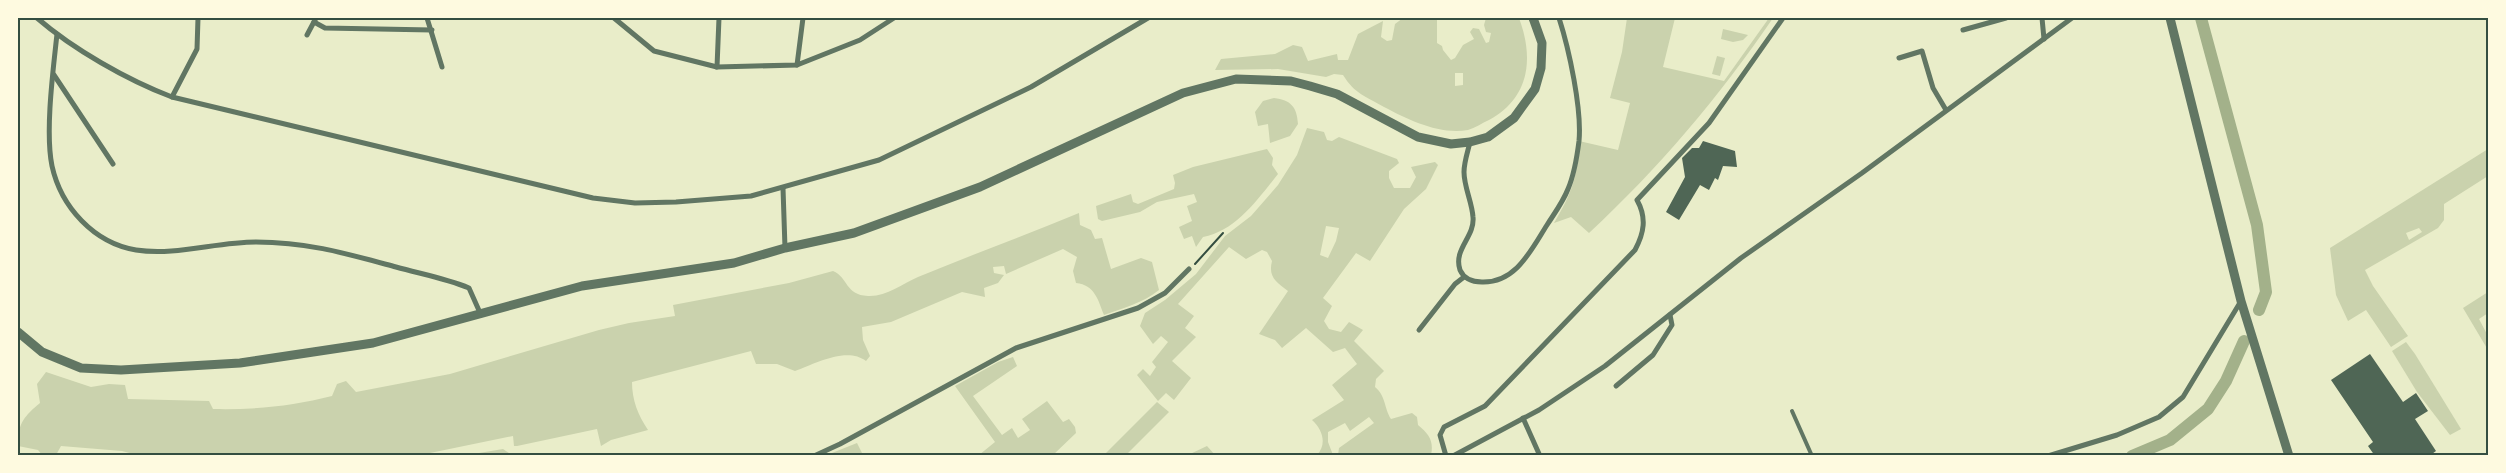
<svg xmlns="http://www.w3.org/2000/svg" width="2506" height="473" viewBox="0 0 2506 473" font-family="'Golos Text',sans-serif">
<rect width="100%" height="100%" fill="#e9edc9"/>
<!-- green -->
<g fill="#cad2ad" fill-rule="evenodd">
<path d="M1403 18H1437V43L1442 46 1443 50 1451 60 1455 58 1463 45 1474 39 1470 32 1473 28 1479 29 1486 43 1489 42 1491 33 1486 32 1484 25 1486 18H1519C1534 58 1530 98 1489 120 1482 123 1475 128 1468 130 1439 135 1409 120 1384 107 1365 96 1355 94 1343 75L1334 74 1326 77 1278 69 1215 70 1221 59 1275 54 1293 45 1302 47 1308 61 1337 54 1338 60H1348L1358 34 1383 21 1381 37 1387 41 1392 40 1395 24ZM1455 73H1463V85L1455 86Z"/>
<path d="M1627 18H1675L1663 67 1724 81 1769 18H1773C1720 96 1658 169 1589 233L1571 217 1554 223C1572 193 1578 176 1579 141L1618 150 1630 103 1610 98 1622 52Z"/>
<polygon points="1723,29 1748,35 1743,40 1733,42 1721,39"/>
<polygon points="1717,56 1725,58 1720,76 1712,74"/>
<path d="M1274 98C1291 100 1297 107 1298 124L1290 136 1270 143 1268 124 1258 126 1255 112 1263 101Z"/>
<path d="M1307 128 1324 132 1327 140 1332 141 1339 137 1397 159 1399 163 1389 171V178L1394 188H1410L1416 177 1411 167 1435 162 1438 165 1426 189 1404 209 1370 261 1356 253 1323 298 1332 306 1324 321 1329 329 1341 332 1349 322 1363 330 1354 341 1384 371 1376 379 1375 387C1386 396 1384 408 1391 419L1412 413 1417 417 1418 425C1429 434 1434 441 1431 455H1338L1339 448 1374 423 1369 417 1350 431 1345 423 1328 432V442L1333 455H1317C1327 444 1323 430 1312 420L1344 400 1332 385 1357 364 1345 348 1333 352 1306 328 1282 348 1275 340 1259 334 1288 291C1276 282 1268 277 1272 261L1267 252 1262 250 1246 259 1229 247 1178 304 1194 316 1185 328 1196 337 1172 361 1191 378 1174 400 1166 393 1158 401 1137 375 1143 369 1150 376 1156 367 1152 362 1168 342 1161 336 1153 344 1140 326 1145 313 1165 300 1196 274 1225 236 1251 216 1278 185 1297 155ZM1326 226 1339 228 1336 241 1328 258 1320 255Z"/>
<path d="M1267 149 1273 158 1272 165 1278 174C1258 199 1236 231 1203 237L1196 247 1192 236 1184 239 1179 227 1192 221 1187 206 1197 202 1194 194 1157 202 1140 212 1102 221 1098 219 1096 206 1131 194 1133 202 1138 204 1174 189 1175 183 1173 175 1193 167Z"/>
<path d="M2488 149V176L2444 204V220L2438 228 2365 270 2373 286 2408 336 2391 347 2366 310 2348 321 2336 295 2330 248ZM2419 228 2422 232 2409 240 2406 233Z"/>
<path d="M1079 213 1080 225 1091 230 1095 239 1102 238 1111 269 1141 258 1152 262 1159 290C1143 303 1123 308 1104 315 1098 300 1095 285 1076 283L1073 271 1077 257 1063 249 1006 274 1004 266 993 267 994 273 1004 275 998 283 984 288 985 297 962 292 891 322 862 327 863 340 870 356 866 361C847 346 814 364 795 371L777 364H756L751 351 632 382C632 400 638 415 648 430L611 440 601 446 597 429 517 446H514L513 436 430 453V456H141L122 451 61 446 56 455 43 456 38 450 18 446C17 425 24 416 40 403L37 384 46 372 91 387 109 384 125 385 128 399 209 401 213 409C254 410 293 406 332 396L337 384 346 381 356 392 450 374 599 330 629 323 675 316 673 305 789 283 833 271C848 277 845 295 868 296 886 297 902 284 918 277 971 255 1026 235 1079 213Z"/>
<polygon points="2488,292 2488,313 2479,319 2488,336 2488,350 2463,308"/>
<polygon points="2406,342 2415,354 2461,429 2450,435 2417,392 2392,351"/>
<polygon points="1013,357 1017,366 973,396 1002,435 1012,428 1018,438 1030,430 1022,419 1047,401 1063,422 1069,419 1075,427 1076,433 1053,455 979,455 995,442 955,386 998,362"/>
<polygon points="1157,402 1169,412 1126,455 1104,455"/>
<polygon points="857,443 863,455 827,455"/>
<polygon points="1207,446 1215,455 1188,455"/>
<polygon points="503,449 512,455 467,455"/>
</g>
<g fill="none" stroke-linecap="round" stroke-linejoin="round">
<!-- canal -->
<g stroke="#a3b18a" stroke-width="12">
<polyline points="2201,18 2257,225 2266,292 2259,310"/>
<polyline points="2132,456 2170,440 2208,409 2226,381 2244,341"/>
</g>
</g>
<!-- building -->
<g fill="#4f6655">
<polygon points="1703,141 1735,151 1737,167 1723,166 1718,180 1715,178 1709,190 1700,185 1679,220 1666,212 1685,177 1682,158 1692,148 1699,148"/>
<polygon points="2370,354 2403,402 2416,393 2428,411 2415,419 2436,451 2429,456 2375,456 2368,446 2373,442 2331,380"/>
</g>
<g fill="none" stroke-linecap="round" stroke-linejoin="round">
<!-- path -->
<polyline stroke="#344e41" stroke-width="2" points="1195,264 1223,233"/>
<!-- service -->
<polyline stroke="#617663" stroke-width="4" points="1792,411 1812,456"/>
<!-- minor -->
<g stroke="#617663" stroke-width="5">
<path d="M37 18C73 49 127 80 172 97L593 198 635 203 676 202 751 196 879 160 1031 87 1148 18"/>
<polyline points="427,18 442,67"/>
<polyline points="614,18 654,51 717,67 797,65 860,40 894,18"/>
<polyline points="2042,18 2044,39"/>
<polyline points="314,22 325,28 432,30"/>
<polyline points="1963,30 2006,18"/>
<path d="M57 34C53 71 45 132 52 166 61 207 94 243 136 250 176 256 216 242 256 242 308 242 348 254 396 267 421 274 445 278 469 288L481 315"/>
<polyline points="307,35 316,18"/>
<polyline points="1899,58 1922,51 1933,88 1946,110"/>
<polyline points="797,65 803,18"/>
<polyline points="717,67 719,18"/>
<polyline points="54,75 113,164"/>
<polyline points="172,97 197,49 198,18"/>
<path d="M1470 142C1468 151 1464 162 1464 172 1464 187 1472 202 1473 217 1475 237 1453 249 1460 270 1464 279 1472 282 1482 282 1516 283 1531 250 1547 225 1554 214 1563 202 1568 189 1574 175 1577 157 1579 141 1582 109 1569 49 1559 18"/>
<polyline points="783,188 785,248"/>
<polyline points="1419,330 1455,284 1464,277"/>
<polyline points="1616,386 1653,355 1672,325 1670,315"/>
<polyline points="1523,418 1540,456"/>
<polyline points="814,456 840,444 1016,348 1138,308 1165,293 1189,269"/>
<path d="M1446 456 1440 435 1444 427 1485 406 1635 250C1644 233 1647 218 1637 200L1709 123 1783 18"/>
<polyline points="1453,456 1539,410 1605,366 1741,258 1862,173 2072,18"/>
<polyline points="2048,456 2117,435 2159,417 2183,397 2241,301"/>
</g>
<!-- tertiary -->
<g stroke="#617663" stroke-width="9">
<polyline points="2170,18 2241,301 2289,456"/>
<polyline points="18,332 42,352 81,368 121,370 240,363 373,343 582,286 734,263 785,248 854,233 980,187 1183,93 1236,79 1291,81 1310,86 1337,94 1418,137 1451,144 1470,142 1488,137 1514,118 1535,89 1541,68 1542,43 1533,18"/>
</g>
</g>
<!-- border -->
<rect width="2506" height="473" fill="none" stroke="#fefae0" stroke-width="38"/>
<rect x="19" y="19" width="2468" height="435" fill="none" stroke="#344e41" stroke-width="2"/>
</svg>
